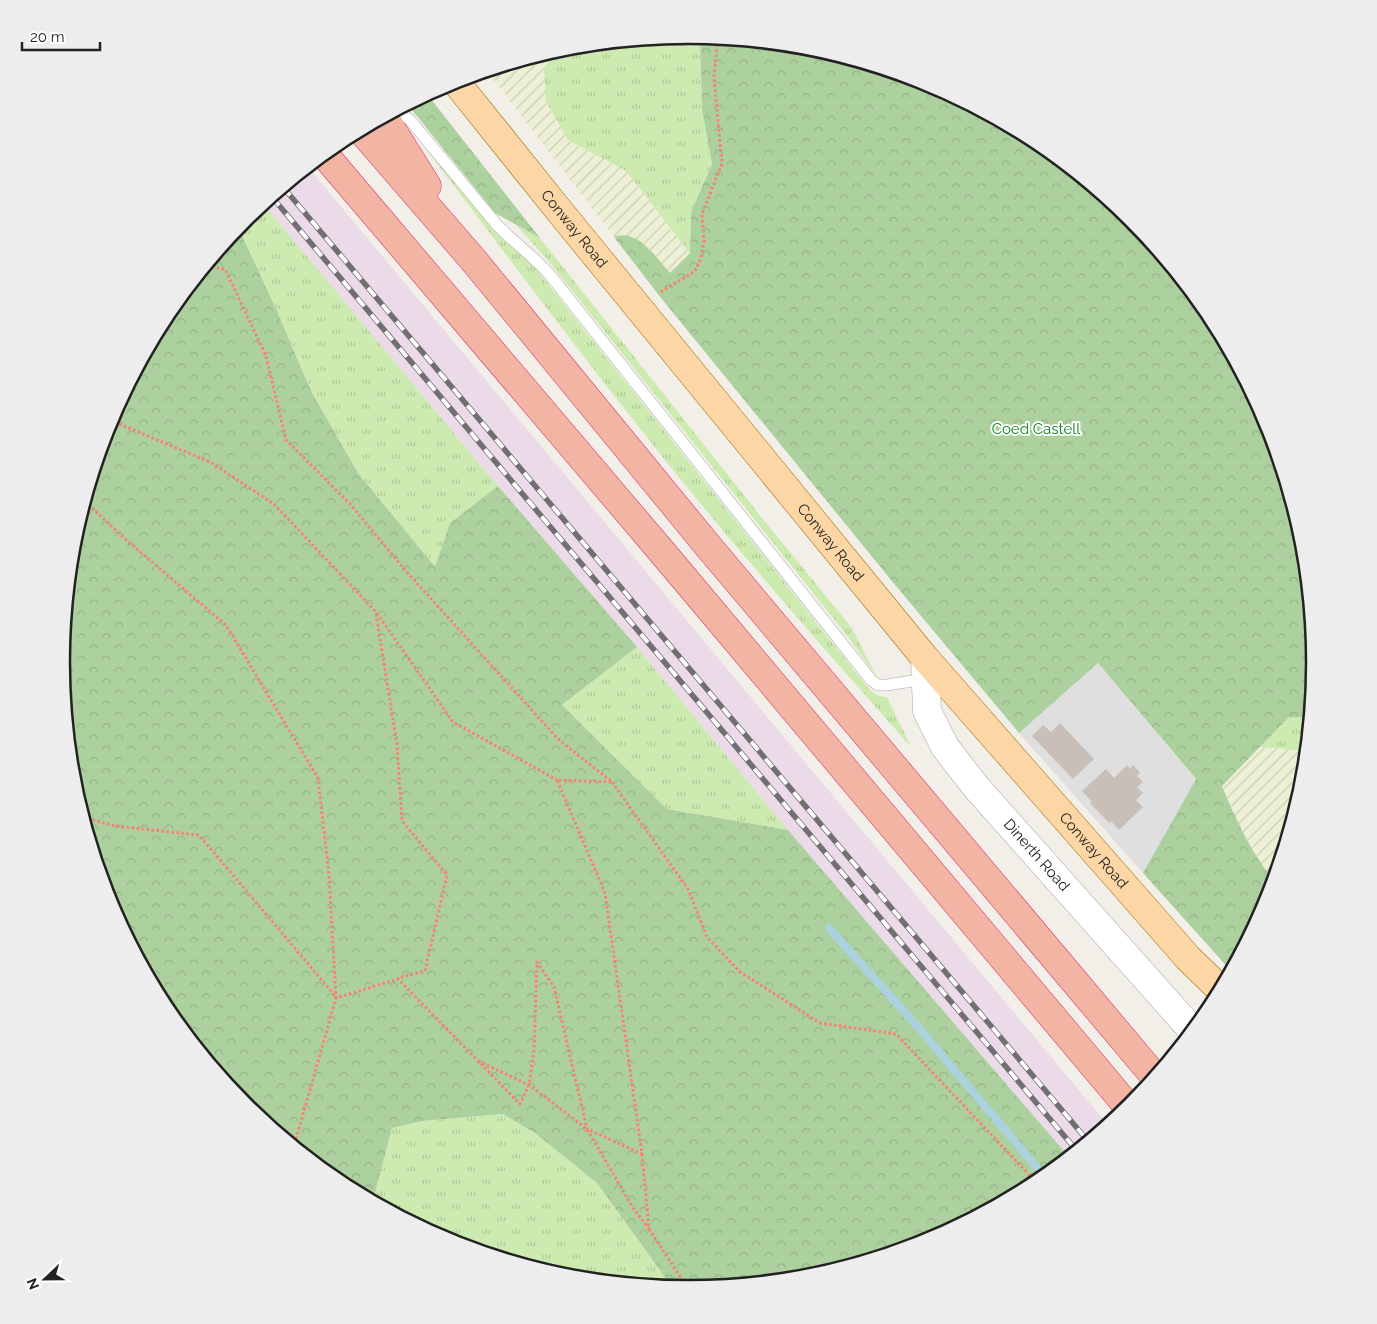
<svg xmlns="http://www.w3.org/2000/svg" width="1377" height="1324" viewBox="0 0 1377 1324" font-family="Raleway,sans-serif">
<defs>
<pattern id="farmland-furrows" width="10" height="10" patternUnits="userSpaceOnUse" patternTransform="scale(1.25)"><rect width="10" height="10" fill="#eef0d5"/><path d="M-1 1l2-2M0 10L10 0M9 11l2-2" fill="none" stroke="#ccceb7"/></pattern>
<pattern id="grass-tufts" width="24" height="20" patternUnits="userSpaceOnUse" patternTransform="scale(1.25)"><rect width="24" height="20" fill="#cdebb0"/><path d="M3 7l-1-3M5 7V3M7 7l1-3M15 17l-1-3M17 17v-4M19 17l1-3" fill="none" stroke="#b0c997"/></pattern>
<pattern id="forest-crowns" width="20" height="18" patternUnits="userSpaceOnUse" patternTransform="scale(1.25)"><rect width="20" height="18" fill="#add19e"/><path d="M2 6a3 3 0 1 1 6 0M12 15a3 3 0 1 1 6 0" fill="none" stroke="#95b388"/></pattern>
</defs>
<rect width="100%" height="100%" fill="#f2efe9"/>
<!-- residential -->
<polygon fill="#e0dfdf" points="1098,663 1196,780 1143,873 1019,733"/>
<!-- railway -->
<polygon fill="#ebdbe8" points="308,167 1108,1125 1069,1157 788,830 637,647 498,486 263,204"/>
<!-- farmland -->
<g fill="url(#farmland-furrows)">
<polygon points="554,51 544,68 568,140 626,171 690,253 670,274 650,250 621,235 614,237 487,71"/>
<polygon points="1260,747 1307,751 1303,785 1274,881 1262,865 1241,829 1222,786"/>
</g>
<!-- grass -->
<g fill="url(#grass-tufts)">
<polygon points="688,35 700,36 702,109 712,164 691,212 690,253 626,171 568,140 546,102 544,68 554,51 566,47"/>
<path d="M417 137 498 235 533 265 865 684C872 692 876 697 887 697L911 747C842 669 772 590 705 509 605 388 512 262 417 137Z"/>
<polygon points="265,206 498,486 450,523 435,568 358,473 311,391 277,311 238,227"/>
<polygon points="516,225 540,238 762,518 852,628 878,679 845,633 546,258"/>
<polygon points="637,647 788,830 667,809 562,705"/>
<polygon points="1289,717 1310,718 1307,751 1260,747"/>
<polygon points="503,1114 535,1133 597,1183 672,1287 566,1277 448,1241 373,1201 392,1128 422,1121"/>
</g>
<!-- forest -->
<g fill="url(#forest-crowns)">
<path d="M700 36 811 47 929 83 1037 141 1132 219 1210 314 1268 422 1304 540 1315 662 1310 718 1289 717 1222 786C1236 820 1251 852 1274 881L1268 902 1231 971 1143 873 1196 779 1098 663 1019 733 896 586 661 298 614 237C638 228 656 258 670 273L690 253 691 212 712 164 702 109Z"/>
<polygon points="427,94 540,238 495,213 408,105"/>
<polygon points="238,227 277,311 311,391 358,473 435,567 450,523 498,486 637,647 562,705 667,809 788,830 1069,1157 1037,1183 928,1241 811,1277 688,1289 672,1287 597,1183 535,1133 503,1114 422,1121 392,1128 373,1201 340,1183 245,1105 167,1010 109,902 73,784 62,662 74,539 109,422 167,313"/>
</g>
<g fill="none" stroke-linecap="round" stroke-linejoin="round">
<!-- stream -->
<polyline stroke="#aad3df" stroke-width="8" points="829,928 918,1027 1045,1177"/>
</g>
<!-- building -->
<g fill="#c7bfb8">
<polygon points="1060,723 1094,759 1073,779 1032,736 1043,725 1051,732"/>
<polygon points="1127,765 1130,769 1133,765 1140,773 1137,776 1143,782 1137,787 1143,793 1136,800 1143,807 1119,830 1111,821 1109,823 1090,803 1092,802 1082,791 1106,769 1114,778"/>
</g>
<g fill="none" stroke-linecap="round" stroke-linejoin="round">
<!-- service casing -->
<g stroke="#a9a9a9" stroke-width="12">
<path id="service" d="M397 110 410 120 497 225C515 243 534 257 550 275L871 680 878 685H887L925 679"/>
</g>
<!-- tertiary casing -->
<g stroke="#a9a9a9" stroke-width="29">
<g id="tertiary">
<path id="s1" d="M925 658 927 711 945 747 976 787 1193 1031"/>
</g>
</g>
<!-- primary casing -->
<g stroke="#a06b00" stroke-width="29">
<g id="primary">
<path id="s2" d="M455 81 561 213 925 658 1188 958 1221 990"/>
</g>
</g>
<!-- trunk casing -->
<g stroke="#dc2a67" stroke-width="29">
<g id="trunk">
<polyline points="384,117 427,186"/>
<polyline points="361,130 475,262 708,546 1155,1077"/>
<polyline points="324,154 668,559 1129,1108"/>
</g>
</g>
<!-- path -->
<g stroke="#fa8072" stroke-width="3" stroke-dasharray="2.5 2.5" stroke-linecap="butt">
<polyline points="207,266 225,269 266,356 286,440 351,505 405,570 559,740 612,782 557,780 605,893 642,1154 587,1129 554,987 537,962 534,1050 529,1085 520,1104 398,979 336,998 294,1146"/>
<polyline points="661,292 695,271 701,258 704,241 702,214 722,164 714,77 718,38"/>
<polyline points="110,420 210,462 274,504 376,612 453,722 557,780"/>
<polyline points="85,501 125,539 226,625 318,778 329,875 336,998"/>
<polyline points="376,614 397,744 402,821 447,875 425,971 398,978"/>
<polyline points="612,782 688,889 707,937 740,972 820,1023 896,1034 1037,1183"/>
<polyline points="83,817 115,826 199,835 336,997"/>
<polyline points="478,1061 529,1085 587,1129 633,1208 649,1229 642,1154"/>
<polyline points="649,1229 687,1287"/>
</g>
<!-- service -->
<use href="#service" stroke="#fff" stroke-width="11"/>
<!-- tertiary -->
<use href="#tertiary" stroke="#fff" stroke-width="28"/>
<!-- primary -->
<use href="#primary" stroke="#fcd6a4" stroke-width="28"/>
<!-- trunk -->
<use href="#trunk" stroke="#f2b4a3" stroke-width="28"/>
<!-- rail casing -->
<g stroke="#707070" stroke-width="5.5">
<g id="rail">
<polyline points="283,187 1088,1141"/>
<polyline points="272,197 1077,1151"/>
</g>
</g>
<!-- rail -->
<use href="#rail" stroke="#fff" stroke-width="4" stroke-dasharray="11" stroke-linecap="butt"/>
</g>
<g text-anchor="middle" stroke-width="4" stroke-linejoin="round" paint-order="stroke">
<!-- street labels -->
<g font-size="15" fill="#222" stroke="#fff">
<text dy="5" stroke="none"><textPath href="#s2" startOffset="190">Conway Road</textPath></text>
<text dy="5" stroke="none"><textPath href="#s2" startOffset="595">Conway Road</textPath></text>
<text dy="5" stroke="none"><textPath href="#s2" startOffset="1000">Conway Road</textPath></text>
<text dy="5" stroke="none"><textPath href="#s1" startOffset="235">Dinerth Road</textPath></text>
</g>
<!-- park labels -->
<g font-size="15" fill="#0c8416" stroke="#fff">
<text x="1036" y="434">Coed Castell</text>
</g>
</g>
<!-- crop -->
<path d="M0 0H1377V1324H0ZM70 662a618 618 0 1 1 1236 0a618 618 0 1 1-1236 0Z" fill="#ededed" fill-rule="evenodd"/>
<path fill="none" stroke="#222" stroke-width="2.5" d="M70 662a618 618 0 1 1 1236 0a618 618 0 1 1-1236 0Z"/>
<!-- north arrow -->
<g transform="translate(45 1279) rotate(248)" stroke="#ffffff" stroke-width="4" paint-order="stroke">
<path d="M0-4L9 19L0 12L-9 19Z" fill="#222222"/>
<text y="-8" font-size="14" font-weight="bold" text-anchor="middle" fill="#222222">N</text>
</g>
<!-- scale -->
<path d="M22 42v8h78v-8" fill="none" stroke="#222222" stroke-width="2.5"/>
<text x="30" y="42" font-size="15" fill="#222222" stroke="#ffffff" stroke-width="4" paint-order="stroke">20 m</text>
</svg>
